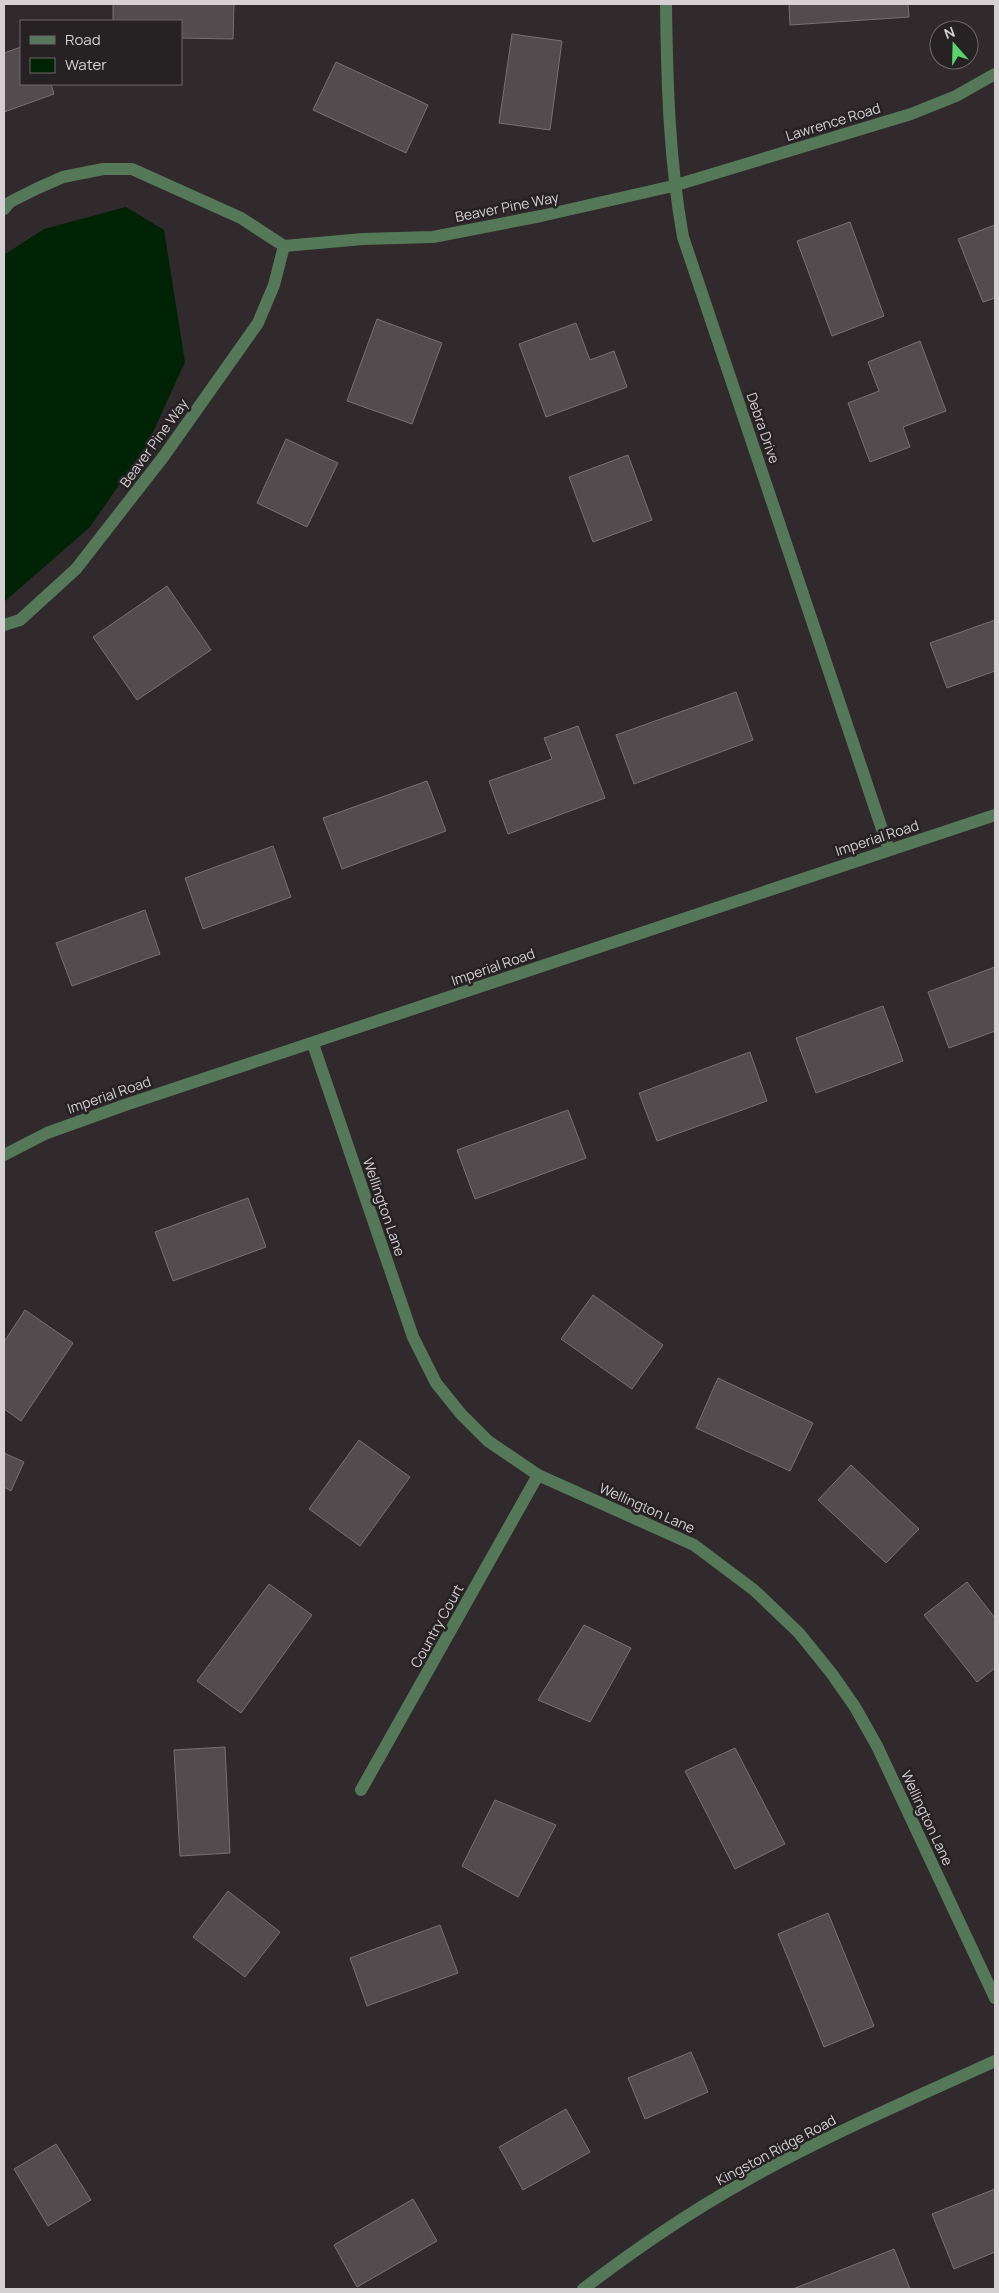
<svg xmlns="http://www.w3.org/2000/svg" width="999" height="2293" viewBox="0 0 999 2293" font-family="Manrope,sans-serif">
<rect width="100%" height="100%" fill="#302a2d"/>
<!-- water -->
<polygon fill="#002205" points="126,207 164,230 185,362 148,443 90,527 4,602 4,255 44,229"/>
<!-- building -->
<g fill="#534c4e" stroke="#787173">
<polygon points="113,4 234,4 233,39 181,38 181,21 113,21"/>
<polygon points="789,4 908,4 909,17 790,25"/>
<polygon points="512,34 562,41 550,130 499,123"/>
<polygon points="21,47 21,84 51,84 54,94 4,112 4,53"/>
<polygon points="336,62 428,105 406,153 313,110"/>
<polygon points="850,222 884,316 832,336 797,241"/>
<polygon points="995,225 995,298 983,302 958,239"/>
<polygon points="377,319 442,343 412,424 347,401"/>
<polygon points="576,323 590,360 614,351 627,387 546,417 519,344"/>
<polygon points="920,341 946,411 903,427 910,447 870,462 848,403 879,391 868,362"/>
<polygon points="286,439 338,463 307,527 257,503"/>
<polygon points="628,455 652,520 593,542 569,477"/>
<polygon points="167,586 211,650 137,700 93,637"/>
<polygon points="995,620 995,671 947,688 930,643"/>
<polygon points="736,692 753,740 634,784 616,735"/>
<polygon points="578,726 605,798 508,834 489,781 552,759 544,738"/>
<polygon points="427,781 446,831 342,869 323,818"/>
<polygon points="273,846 291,897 203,929 185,878"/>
<polygon points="145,910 160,954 72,986 56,943"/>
<polygon points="995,967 995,1031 949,1048 928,992"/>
<polygon points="883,1006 903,1061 816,1093 796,1038"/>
<polygon points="750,1052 767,1101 657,1141 639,1093"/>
<polygon points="568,1110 586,1158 475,1199 457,1150"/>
<polygon points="248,1198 266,1247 173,1281 155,1232"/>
<polygon points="593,1295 663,1345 632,1389 561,1339"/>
<polygon points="25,1310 73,1343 21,1421 4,1409 4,1342"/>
<polygon points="718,1378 813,1423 790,1471 696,1428"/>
<polygon points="359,1440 410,1477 360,1546 309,1509"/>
<polygon points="4,1453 24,1462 11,1491 4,1487"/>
<polygon points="851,1465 919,1529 886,1563 818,1500"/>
<polygon points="967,1582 995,1618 995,1668 977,1682 924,1615"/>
<polygon points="269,1584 312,1615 241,1713 197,1681"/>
<polygon points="584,1625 631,1648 590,1722 538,1700"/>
<polygon points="225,1747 230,1853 180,1856 174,1750"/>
<polygon points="735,1748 785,1844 735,1869 685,1771"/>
<polygon points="495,1800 556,1825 518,1897 462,1866"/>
<polygon points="228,1891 280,1932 245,1977 193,1937"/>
<polygon points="828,1913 874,2026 824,2047 778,1934"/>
<polygon points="440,1925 458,1973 367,2006 350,1958"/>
<polygon points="691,2052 708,2092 645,2119 628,2078"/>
<polygon points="566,2109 590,2152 523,2190 499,2147"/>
<polygon points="56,2144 91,2200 48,2226 14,2169"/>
<polygon points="995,2189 995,2252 954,2269 932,2214"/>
<polygon points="413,2199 437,2241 357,2287 334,2245"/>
<polygon points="894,2249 910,2289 793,2289"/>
</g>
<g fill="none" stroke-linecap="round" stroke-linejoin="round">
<!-- minor -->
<g stroke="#557958" stroke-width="12">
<path d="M666 4C667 82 669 159 683 237L889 850"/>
<polyline points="4,209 10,202 38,188 63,177 103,169 132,169 241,218 284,246 363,239 433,237 541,216 673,186 911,114 956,96 995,74"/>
<polyline points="4,625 20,620 76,569 164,456 258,323 274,285 284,246"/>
<polyline points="313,1044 413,1337 436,1383 461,1414 488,1441 538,1475 694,1545 754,1590 799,1633 832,1674 855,1707 877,1746 995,1998"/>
<polyline points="4,1155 47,1133 125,1105 995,815"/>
<polyline points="361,1790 538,1475"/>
<path d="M583 2289C633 2251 685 2215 740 2184 822 2137 910 2100 995 2061"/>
</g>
</g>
<g text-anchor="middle" stroke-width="5" stroke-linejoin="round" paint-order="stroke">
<!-- street labels -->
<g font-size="14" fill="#d5d1d3" stroke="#262123">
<text transform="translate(833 122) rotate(-17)" y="5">Lawrence Road</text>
<text transform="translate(507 207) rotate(-11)" y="5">Beaver Pine Way</text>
<text transform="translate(763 428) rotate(71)" y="5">Debra Drive</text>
<text transform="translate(154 443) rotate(-54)" y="5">Beaver Pine Way</text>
<text transform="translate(877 838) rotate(-18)" y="5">Imperial Road</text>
<text transform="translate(493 967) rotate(-19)" y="5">Imperial Road</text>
<text transform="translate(109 1095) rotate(-19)" y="5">Imperial Road</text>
<text transform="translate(384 1207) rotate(71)" y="5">Wellington Lane</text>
<text transform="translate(647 1508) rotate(24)" y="5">Wellington Lane</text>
<text transform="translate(437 1626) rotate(-61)" y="5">Country Court</text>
<text transform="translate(927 1818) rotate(65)" y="5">Wellington Lane</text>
<text transform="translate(776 2150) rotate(-28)" y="5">Kingston Ridge Road</text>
</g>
</g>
<!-- border -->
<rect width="999" height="2293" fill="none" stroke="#d5d1d3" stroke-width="10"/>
<!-- legend -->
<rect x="20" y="20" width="162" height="65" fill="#262123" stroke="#6c6769"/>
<rect x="30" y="36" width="25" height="8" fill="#557958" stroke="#6c6769"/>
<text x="65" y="45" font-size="15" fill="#d5d1d3">Road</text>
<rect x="30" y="58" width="25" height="15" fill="#002205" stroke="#6c6769"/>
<text x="65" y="70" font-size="15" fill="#d5d1d3">Water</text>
<!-- north arrow -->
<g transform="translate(954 45) rotate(340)"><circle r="24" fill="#262123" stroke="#6c6769"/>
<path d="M0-4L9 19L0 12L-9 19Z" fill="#5ad56e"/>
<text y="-8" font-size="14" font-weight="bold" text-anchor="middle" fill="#d5d1d3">N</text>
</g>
</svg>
